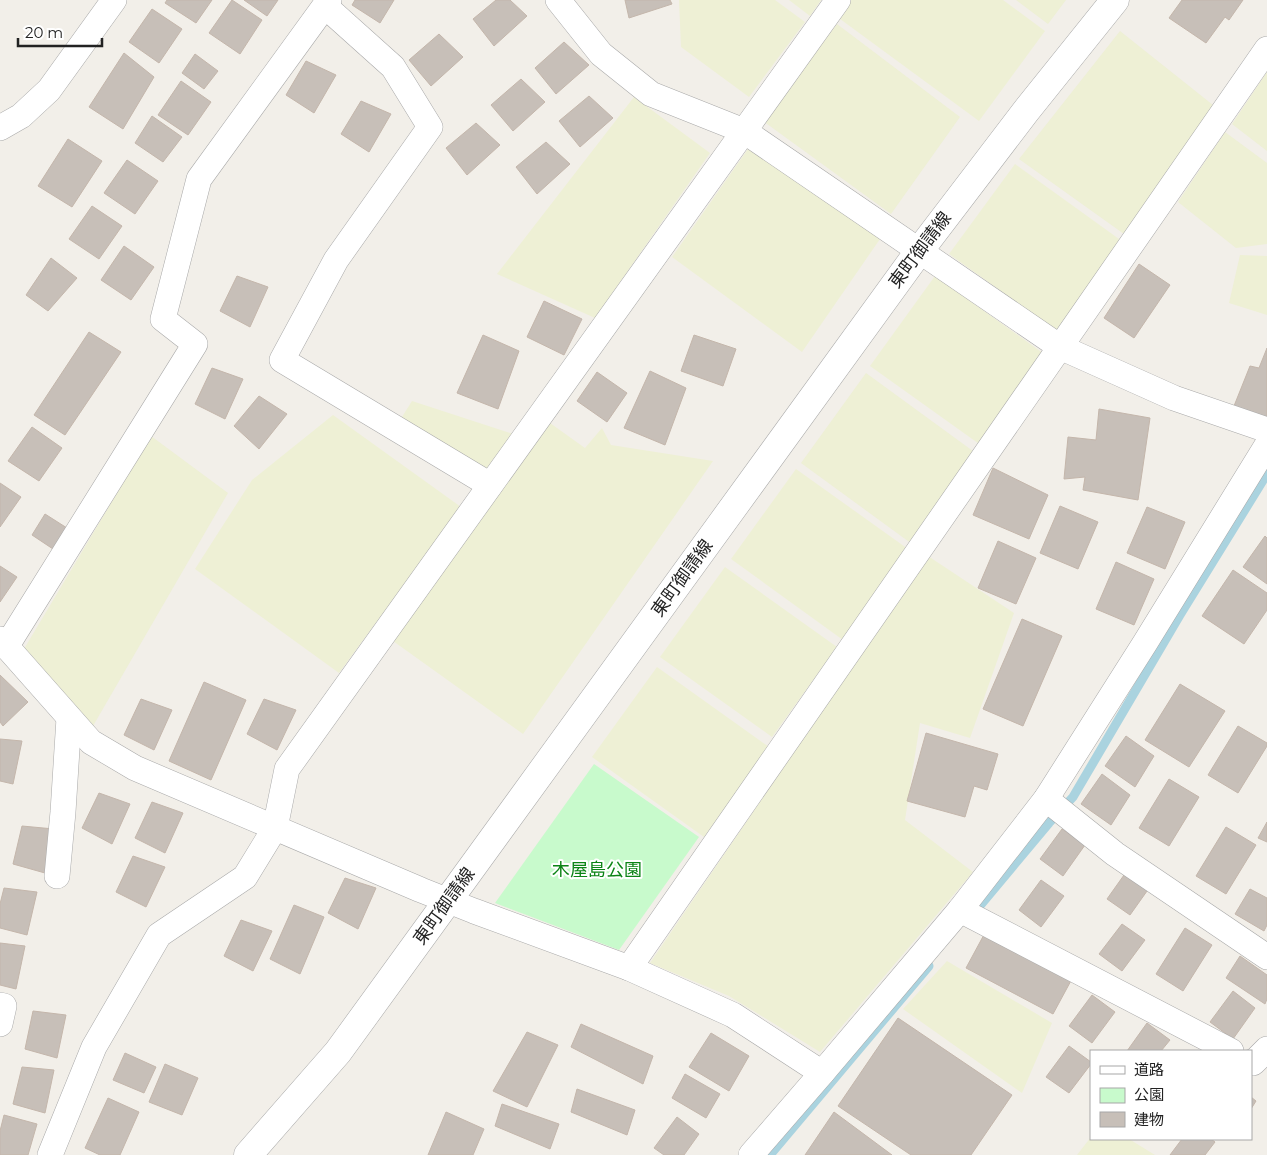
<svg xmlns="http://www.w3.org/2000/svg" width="1267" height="1155" viewBox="0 0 1267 1155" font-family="Montserrat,'Noto Sans JP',sans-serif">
<rect width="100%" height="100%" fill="#f2efe9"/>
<!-- farmland -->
<g fill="#eef0d5">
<polygon points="679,0 775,0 805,22 749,97 681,47"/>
<polygon points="789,0 821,0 810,16"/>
<polygon points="848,0 1003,0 1045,31 979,121 836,16"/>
<polygon points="1016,0 1066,0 1048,24"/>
<polygon points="837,24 960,117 891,214 763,121"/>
<polygon points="1120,31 1218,109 1131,239 1019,159"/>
<polygon points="1267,72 1267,151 1232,124"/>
<polygon points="634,97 710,153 595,318 497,274"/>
<polygon points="1225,132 1267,163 1267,244 1236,248 1178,202"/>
<polygon points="748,149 880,239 802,352 672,257"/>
<polygon points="1015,164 1126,244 1061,334 949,254"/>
<polygon points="1240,255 1267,256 1267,315 1229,303"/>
<polygon points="935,276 1047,356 982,446 870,366"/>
<polygon points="866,373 977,454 912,544 801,463"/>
<polygon points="412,401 513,434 474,489 395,428"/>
<polygon points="333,415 461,507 339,673 195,569 252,480"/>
<polygon points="550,423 585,448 602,428 611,445 713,461 523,734 393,641"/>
<polygon points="151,436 228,493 93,726 24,649"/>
<polygon points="796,469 908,549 843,640 731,559"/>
<polygon points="928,556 1014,613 970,738 920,723 905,820 973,872 820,1052 729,996 650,963"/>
<polygon points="725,567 837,647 772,737 660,657"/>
<polygon points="657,667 769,747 704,837 592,757"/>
<polygon points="947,961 1052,1023 1022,1093 903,1009"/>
<polygon points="1091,1137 1091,1139 1129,1139 1155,1155 1077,1155"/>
</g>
<!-- park -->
<polygon fill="#c8facc" points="594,764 699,837 619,950 495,903"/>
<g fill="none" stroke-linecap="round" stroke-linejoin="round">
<!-- stream -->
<g stroke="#aad3df" stroke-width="9">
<polyline points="973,914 1049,823 1073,797 1180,615 1267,474"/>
<polyline points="770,1155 929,966"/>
</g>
</g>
<!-- building -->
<g fill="#c7bfb8" stroke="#c4b6ab">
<polygon points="167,0 212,0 196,23 165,3"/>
<polygon points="232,0 262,20 240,54 209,33"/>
<polygon points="244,0 278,0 267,16"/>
<polygon points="355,0 394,0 380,23 352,5"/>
<polygon points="496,0 510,0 527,16 494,46 473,19"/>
<polygon points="625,0 670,0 672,4 629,18"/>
<polygon points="1182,0 1243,0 1229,20 1225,17 1206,43 1169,18"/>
<polygon points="152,9 182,29 159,63 129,42"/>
<polygon points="439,34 463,57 431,86 409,60"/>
<polygon points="564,42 589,65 556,94 535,68"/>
<polygon points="124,53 154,77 123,129 89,107"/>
<polygon points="195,54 218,71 204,89 182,73"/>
<polygon points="306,61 336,75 314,113 286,95"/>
<polygon points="521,79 545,102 513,131 491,105"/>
<polygon points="181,81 211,102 188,135 158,115"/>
<polygon points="589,96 613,118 580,147 559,121"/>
<polygon points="361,101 391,114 369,152 341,134"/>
<polygon points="152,116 182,137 163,162 135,143"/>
<polygon points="476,123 500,145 467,175 446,148"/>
<polygon points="68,139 102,161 72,207 38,186"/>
<polygon points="546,142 570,164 537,194 516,167"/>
<polygon points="127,160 158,181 135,214 104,193"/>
<polygon points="92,206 122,226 99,259 69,239"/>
<polygon points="124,246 154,267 131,300 101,280"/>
<polygon points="51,258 77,278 48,311 26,295"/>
<polygon points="1139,264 1170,285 1134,338 1104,318"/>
<polygon points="237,276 268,287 250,327 220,311"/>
<polygon points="544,301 582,319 564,355 527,337"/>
<polygon points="89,332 121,352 65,435 34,415"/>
<polygon points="483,335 519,351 498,409 457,393"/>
<polygon points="694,335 736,349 723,386 681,371"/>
<polygon points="1267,348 1267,423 1232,411 1250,366 1259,368"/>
<polygon points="212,368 243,379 225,419 195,404"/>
<polygon points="650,371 686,388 665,445 624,428"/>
<polygon points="597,372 627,393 607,422 577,401"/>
<polygon points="259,396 287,414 259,449 234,426"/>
<polygon points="1099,409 1150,418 1138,500 1083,490 1085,477 1064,479 1068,437 1096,440"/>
<polygon points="32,427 62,448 39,481 8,461"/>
<polygon points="993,468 1048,495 1029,539 973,515"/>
<polygon points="0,483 21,497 0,527"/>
<polygon points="1060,506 1098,522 1078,569 1040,553"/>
<polygon points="1147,507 1185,522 1165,569 1127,553"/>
<polygon points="45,514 67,528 53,549 32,535"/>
<polygon points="1265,536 1267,538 1267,584 1243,567"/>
<polygon points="998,541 1036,558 1016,604 978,588"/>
<polygon points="1116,562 1154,579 1134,625 1096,609"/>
<polygon points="0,566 17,577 0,602"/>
<polygon points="1233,570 1267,593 1267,610 1244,644 1202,616"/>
<polygon points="1022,619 1062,636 1023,726 983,709"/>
<polygon points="0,675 28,702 3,726 0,722"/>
<polygon points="204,682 246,700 211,780 169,761"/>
<polygon points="1180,684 1225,711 1189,767 1145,740"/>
<polygon points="141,699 172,710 154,750 124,735"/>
<polygon points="264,699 296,710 277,750 247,734"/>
<polygon points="1238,726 1267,743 1267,746 1238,793 1208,775"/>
<polygon points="926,733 998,754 987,790 974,786 965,817 907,801"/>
<polygon points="1126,736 1154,756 1135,787 1105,766"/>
<polygon points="0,739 22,741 13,784 0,781"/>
<polygon points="1102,774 1130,795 1111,825 1081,804"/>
<polygon points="1169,779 1199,797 1169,846 1139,828"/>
<polygon points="99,793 130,804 112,844 82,828"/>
<polygon points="152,802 183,813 165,853 135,838"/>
<polygon points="1267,822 1267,842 1258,838"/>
<polygon points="22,826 54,829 45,873 13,864"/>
<polygon points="1226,827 1256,845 1226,894 1196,876"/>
<polygon points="1062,829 1085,845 1063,876 1040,859"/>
<polygon points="133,856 165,867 146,907 116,892"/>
<polygon points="1129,868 1152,884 1130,915 1107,899"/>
<polygon points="345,878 376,888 358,929 328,913"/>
<polygon points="1041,880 1064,896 1041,927 1019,910"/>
<polygon points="4,888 37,892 27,935 0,928 0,904"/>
<polygon points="1250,889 1267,898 1267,925 1264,931 1235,914"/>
<polygon points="294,905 324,917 300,974 270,959"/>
<polygon points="241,920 272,931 253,971 224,956"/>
<polygon points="1122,924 1145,940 1122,971 1099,954"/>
<polygon points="1185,928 1212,945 1183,991 1156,974"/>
<polygon points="986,931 1073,977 1053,1014 966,968"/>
<polygon points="0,943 25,946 16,989 0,985"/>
<polygon points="1240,956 1267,975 1267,999 1265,1004 1226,978"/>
<polygon points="1233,991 1255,1008 1233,1039 1210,1022"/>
<polygon points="1092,995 1115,1012 1092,1043 1069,1026"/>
<polygon points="33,1011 66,1015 57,1058 25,1049"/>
<polygon points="898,1018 1012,1095 971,1155 911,1155 838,1106"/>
<polygon points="1147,1023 1170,1040 1161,1051 1127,1051"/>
<polygon points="581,1024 653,1056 643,1084 571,1047"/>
<polygon points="527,1032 558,1045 527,1107 493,1091"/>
<polygon points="711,1033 749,1056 729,1091 689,1067"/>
<polygon points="1069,1046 1091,1062 1091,1064 1069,1093 1046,1077"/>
<polygon points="125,1053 156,1067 144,1093 113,1080"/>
<polygon points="165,1064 198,1078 182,1115 149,1102"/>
<polygon points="22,1067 54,1070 45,1113 13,1104"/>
<polygon points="685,1074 720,1094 706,1118 672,1098"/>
<polygon points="577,1089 635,1110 627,1135 571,1112"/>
<polygon points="1251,1097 1256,1101 1251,1109"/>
<polygon points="108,1098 139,1112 120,1155 100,1155 85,1148"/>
<polygon points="502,1104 559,1124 550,1149 495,1126"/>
<polygon points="446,1112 484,1129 473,1155 428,1155"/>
<polygon points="834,1112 892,1155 805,1155"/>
<polygon points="4,1115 37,1124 28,1155 0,1155 0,1131"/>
<polygon points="677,1117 699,1134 684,1155 664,1155 654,1148"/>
<polygon points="1182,1139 1211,1139 1215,1142 1205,1155 1170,1155"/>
</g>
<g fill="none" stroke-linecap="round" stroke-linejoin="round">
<!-- minor casing -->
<g stroke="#a9a9a9" stroke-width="26">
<g id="minor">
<polyline points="558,0 601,54 651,94 744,131 1060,347 1174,398 1267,430"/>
<polyline points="325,6 393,67 430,127 336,260 282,360 490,485"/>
<polyline points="0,128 21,116 49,90 114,0"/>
<polyline points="0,639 91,742 135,768 421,890 474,911 629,968 733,1015 822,1073"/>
<polyline points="6,647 195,344 163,319 199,179 329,0"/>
<polyline points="1046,799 1115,854 1267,957"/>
<polyline points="57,876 63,812 69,718"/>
<polyline points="960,910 1231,1051"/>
<polyline points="629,968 1267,49"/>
<polyline points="0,1005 4,1006 0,1024"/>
<polyline points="1251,1062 1253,1063 1267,1049"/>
<polyline points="50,1155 94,1047 159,935 245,877 275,828 287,769 838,0"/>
<polyline points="751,1155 822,1073 960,910 1046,799 1145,643 1267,445"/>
</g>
</g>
<!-- tertiary casing -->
<g stroke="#a9a9a9" stroke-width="29">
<polyline id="tertiary" points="248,1155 338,1052 920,250 1026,111 1115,0"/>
</g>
<!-- minor -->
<use href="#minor" stroke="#fff" stroke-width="25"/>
<!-- tertiary -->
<use href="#tertiary" stroke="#fff" stroke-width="28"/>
</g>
<g text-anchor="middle" stroke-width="4" stroke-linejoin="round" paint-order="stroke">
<!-- street labels -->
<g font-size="18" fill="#222" stroke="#fff">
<text transform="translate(920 250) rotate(-53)" y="6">東町御請線</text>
<text transform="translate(682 578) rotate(-54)" y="6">東町御請線</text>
<text transform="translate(444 906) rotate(-54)" y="6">東町御請線</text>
</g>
<!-- park labels -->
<g font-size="18" fill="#0c8416" stroke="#fff">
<text x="597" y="876">木屋島公園</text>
</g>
</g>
<!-- legend -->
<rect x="1090" y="1050" width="162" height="90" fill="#ffffff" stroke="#a7a7a7"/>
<rect x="1100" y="1066" width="25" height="8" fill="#ffffff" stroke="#a7a7a7"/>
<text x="1134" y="1075" font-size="15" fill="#222222">道路</text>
<rect x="1100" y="1088" width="25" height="15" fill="#c8facc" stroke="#a7a7a7"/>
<text x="1134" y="1100" font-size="15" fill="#222222">公園</text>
<rect x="1100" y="1112" width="25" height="15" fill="#c7bfb8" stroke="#a7a7a7"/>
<text x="1134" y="1125" font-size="15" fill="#222222">建物</text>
<!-- scale -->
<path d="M18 38v8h84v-8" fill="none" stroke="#222222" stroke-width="2.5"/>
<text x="25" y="38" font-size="15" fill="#222222" stroke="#ffffff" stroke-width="4" paint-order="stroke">20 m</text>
</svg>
